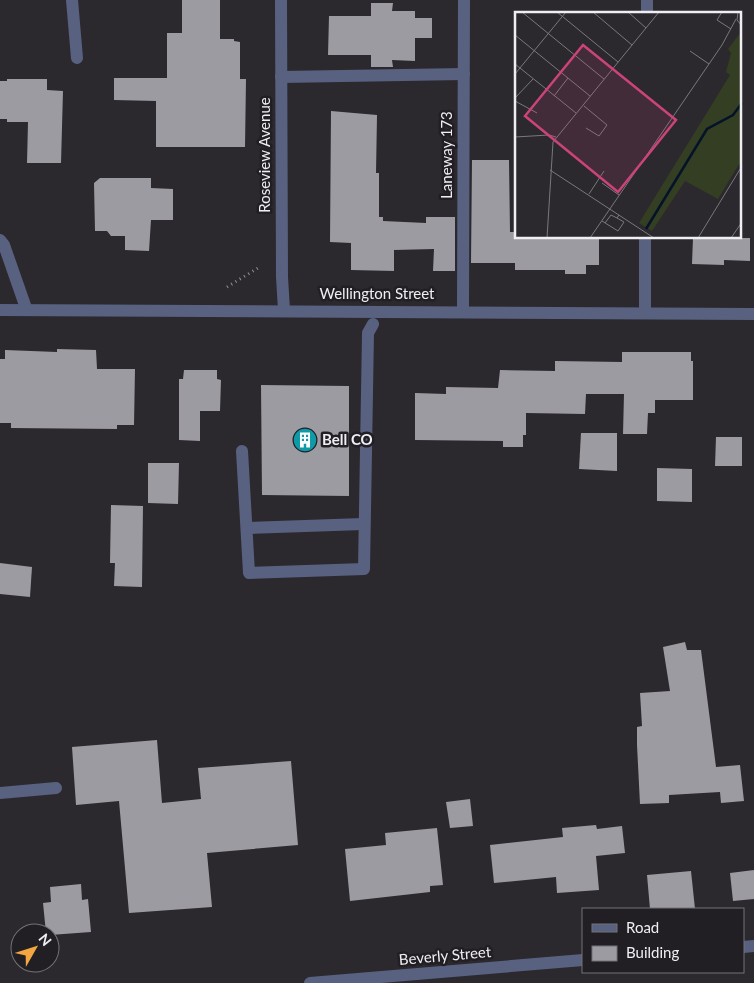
<svg xmlns="http://www.w3.org/2000/svg" width="754" height="983" viewBox="0 0 754 983" font-family="Lato,sans-serif">
<rect width="100%" height="100%" fill="#2b292e"/>
<!-- building -->
<g fill="#9d9ba2">
<polygon points="182,0 220,0 220,39 234,39 234,41 240,42 240,79 246,79 245,147 156,147 156,101 114,100 114,78 167,78 167,33 182,33"/>
<polygon points="371,3 393,3 392,11 415,11 415,18 432,18 432,38 415,38 415,61 392,60 393,67 371,67 371,55 328,55 329,16 371,16"/>
<polygon points="7,79 47,79 47,90 63,91 61,163 27,163 28,122 7,122 7,119 0,119 0,81 7,81"/>
<polygon points="331,111 377,115 376,173 379,173 379,217 383,217 383,221 426,223 426,217 455,217 455,271 433,271 434,249 394,250 394,271 351,270 351,243 330,242"/>
<polygon points="472,160 509,160 510,232 516,232 516,238 599,238 599,265 586,265 586,274 565,274 565,270 515,270 515,263 471,263"/>
<polygon points="100,178 151,178 151,188 173,189 173,220 151,220 149,251 125,250 125,236 111,236 107,231 95,231 94,183"/>
<polygon points="693,238 750,238 750,261 724,260 724,265 692,264"/>
<polygon points="57,349 96,350 97,369 135,369 134,425 117,425 117,429 11,428 11,423 0,423 0,359 5,359 5,350 57,352"/>
<polygon points="622,352 691,352 691,361 693,361 693,400 655,400 655,413 648,413 647,434 623,434 624,394 586,394 585,414 526,413 526,435 523,435 523,447 503,447 503,441 415,440 415,393 446,394 446,387 498,388 500,370 555,371 555,361 622,362"/>
<polygon points="184,370 217,370 217,379 221,380 220,411 200,411 200,441 179,440 179,379 183,379"/>
<polygon points="261,385 349,386 349,496 262,495"/>
<polygon points="581,433 617,433 617,471 579,469"/>
<polygon points="716,437 742,437 742,466 715,466"/>
<polygon points="148,463 179,463 178,504 148,503"/>
<polygon points="657,468 692,469 692,502 657,501"/>
<polygon points="111,505 143,506 142,587 114,586 115,563 110,563"/>
<polygon points="0,563 32,567 30,597 0,594"/>
<polygon points="685,642 687,650 701,650 716,767 740,765 744,801 721,803 720,792 669,795 669,803 640,804 637,745 637,727 642,726 640,693 670,691 663,647"/>
<polygon points="157,740 162,803 201,799 198,768 291,761 298,845 207,853 212,907 129,913 119,801 76,805 72,747"/>
<polygon points="470,799 473,826 450,828 446,802"/>
<polygon points="596,825 597,829 622,826 625,853 596,856 599,890 557,893 556,877 494,883 490,845 563,837 562,828"/>
<polygon points="437,828 443,885 430,886 430,892 350,901 345,849 386,845 385,833"/>
<polygon points="754,870 754,899 733,901 730,873"/>
<polygon points="691,871 695,909 650,909 647,875"/>
<polygon points="81,884 82,900 88,899 91,932 50,935 50,933 46,933 43,903 51,902 50,887"/>
</g>
<g fill="none" stroke-linecap="round" stroke-linejoin="round">
<!-- path -->
<polyline stroke="#919094" stroke-width="3" stroke-dasharray="1 4" stroke-linecap="butt" points="227,287 258,268"/>
<!-- minor -->
<g stroke="#596180" stroke-width="12">
<polyline points="72,0 77,58"/>
<polyline points="281,0 282,277 284,310"/>
<polyline points="647,14 647,0"/>
<polyline points="281,77 464,74"/>
<polyline points="0,240 4,245 26,308"/>
<polyline points="0,310 754,314"/>
<polyline points="463,310 464,0"/>
<polyline points="645,312 645,238"/>
<polyline points="242,451 249,573 364,569 368,333 373,324"/>
<polyline points="247,528 363,524"/>
<polyline points="0,793 56,788"/>
<polyline points="743,947 754,946"/>
<polyline points="310,983 583,960"/>
</g>
</g>
<!-- icons -->
<defs>
<g id="building-disc" transform="scale(1.25)"><circle r="9.5" fill="#0f9aa8" stroke="#211f24"/><path d="M-4-6H4V6H1V3H-1V6H-4ZM-2.5-4.3h1.7v1.8h-1.7ZM.8-4.3h1.7v1.8H.8ZM-2.5-1h1.7V.8h-1.7ZM.8-1h1.7V.8H.8Z" fill="#fff"/></g>
</defs>
<g fill-rule="evenodd">
<use href="#building-disc" x="305" y="440"/>
</g>
<g text-anchor="middle" stroke-width="5" stroke-linejoin="round" paint-order="stroke">
<!-- street labels -->
<g font-size="15" fill="#efeef2" stroke="#211f24">
<text transform="translate(265 155) rotate(-90)" y="5">Roseview Avenue</text>
<text transform="translate(447 155) rotate(-90)" y="5">Laneway 173</text>
<text x="377" y="299">Wellington Street</text>
<text transform="translate(445 956) rotate(-5)" y="5">Beverly Street</text>
</g>
<!-- poi labels -->
<g font-size="15" font-weight="bold" fill="#efeef2" stroke="#211f24" text-anchor="start">
<text x="322" y="445">Bell CO</text>
</g>
</g>
<!-- overview -->
<g transform="translate(515 12)">
<rect width="226" height="226" fill="#2b292e"/>
<path d="M226 20V149L203 187 170 169 137 219 124 211 215 63 211 60 216 41 213 37Z" fill="#333e22"/>
<path fill="none" stroke="#041329" stroke-width="2.5" d="M131 217 192 117 218 103 227 91"/>
<path fill="none" stroke="#79787c" stroke-width="1" d="M7 0 89 67M42 0 103 50M78 0 117 33M113 0 131 16M207 0 202 8 216 17M223 0 222 8 227 14M0 23 75 84M175 39 194 52M0 52 61 101M0 62 51 0M39 84 53 66M0 86 18 67M0 89 22 101M69 94 92 113 84 124 71 116M0 125 34 123 41 125M35 158 139 226M87 171 104 183M74 182 89 159M87 209 103 219 109 210 102 206 104 203M90 211 96 203 102 206M32 226 38 130 144 0M75 226 207 33 221 7M183 226 227 154M216 226 227 210"/>
<path fill="#cb4379" fill-opacity="0.15" stroke="#cb4379" stroke-width="2.5" d="M68 33 161 108 103 180 10 104Z"/>
<rect width="226" height="226" fill="none" stroke="#efeef2" stroke-width="2.5"/>
</g>
<!-- legend -->
<rect x="582" y="908" width="162" height="65" fill="#211f24" stroke="#737276"/>
<rect x="592" y="924" width="25" height="8" fill="#596180" stroke="#737276"/>
<text x="626" y="933" font-size="15" fill="#efeef2">Road</text>
<rect x="592" y="946" width="25" height="15" fill="#9d9ba2" stroke="#737276"/>
<text x="626" y="958" font-size="15" fill="#efeef2">Building</text>
<!-- north arrow -->
<g transform="translate(35 948) rotate(51)"><circle r="24" fill="#211f24" stroke="#737276"/>
<path d="M0-4L9 19L0 12L-9 19Z" fill="#f2a541"/>
<text y="-8" font-size="14" font-weight="bold" text-anchor="middle" fill="#efeef2">N</text>
</g>
</svg>
